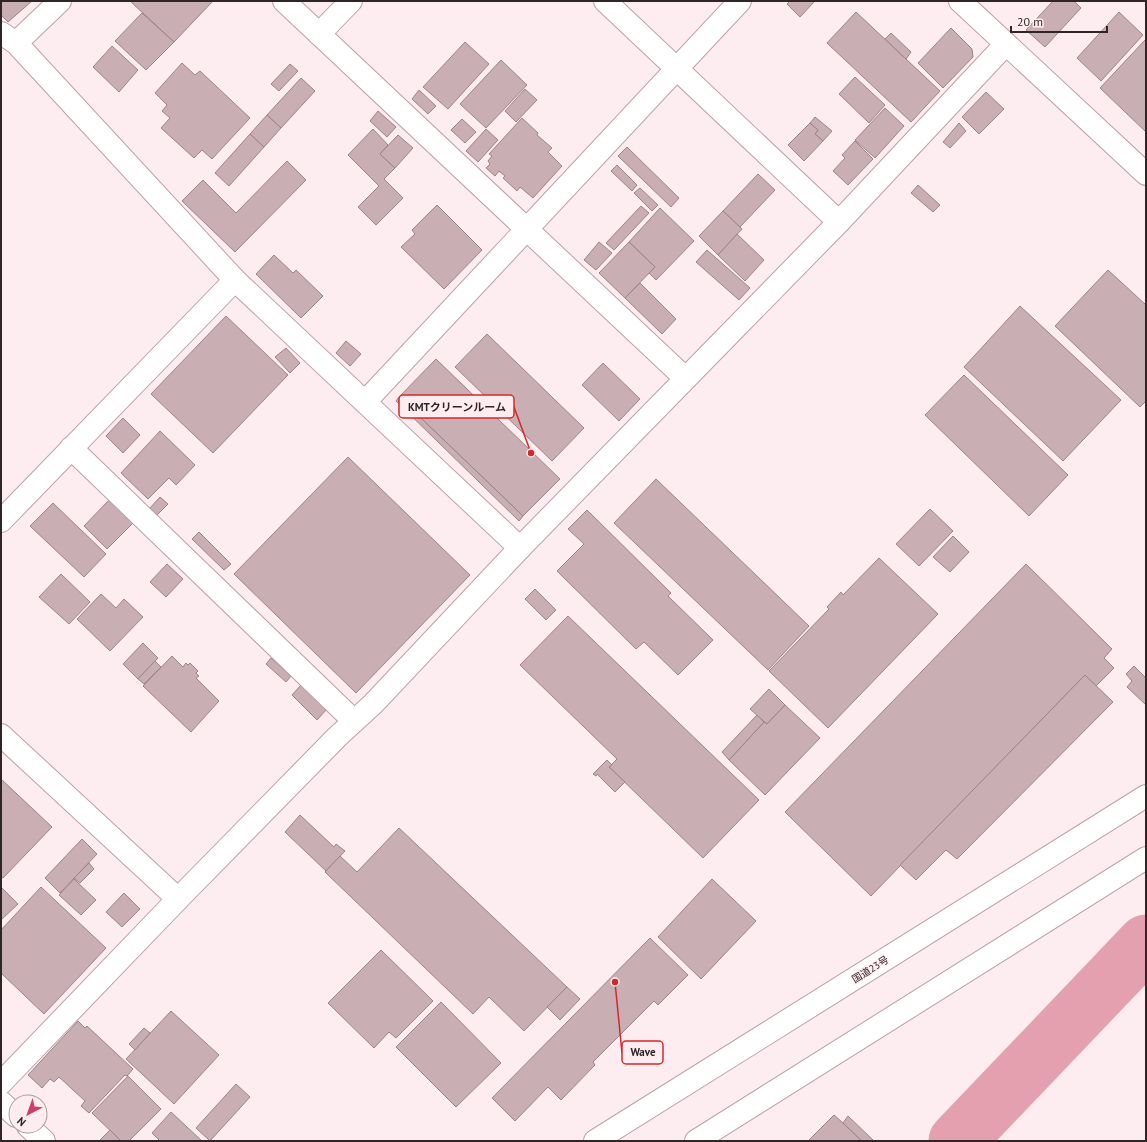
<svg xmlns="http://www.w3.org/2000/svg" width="1147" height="1142" viewBox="0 0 1147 1142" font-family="'PT Sans','Noto Sans JP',sans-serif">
<rect width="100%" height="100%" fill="#feedf0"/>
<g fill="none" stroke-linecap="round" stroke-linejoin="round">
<!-- river -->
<polyline stroke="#e4a0ae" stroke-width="57" points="957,1141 1146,943"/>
</g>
<!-- building -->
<g fill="#c9aeb3" stroke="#9c8387">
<polygon points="1,1 32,1 8,22 1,15"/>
<polygon points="130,1 213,1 174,42"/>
<polygon points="790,1 815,1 800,17 787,4"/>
<polygon points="1053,1 1074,1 1081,8 1045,47 1026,30"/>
<polygon points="856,12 940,91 911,122 827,43"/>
<polygon points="1119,12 1143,35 1101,81 1077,58"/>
<polygon points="142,13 174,42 146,70 115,41"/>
<polygon points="951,28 972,49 973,57 943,88 918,63"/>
<polygon points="891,33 911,52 906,59 885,39"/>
<polygon points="1146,39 1146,132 1100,88"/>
<polygon points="465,42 489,64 448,109 423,87"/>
<polygon points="112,46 138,70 119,92 93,67"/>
<polygon points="501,60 527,85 486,128 460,104"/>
<polygon points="182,63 195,75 200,71 250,118 212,159 202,150 194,158 161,128 170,118 162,111 167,105 155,93"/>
<polygon points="290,64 298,71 279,91 271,84"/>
<polygon points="855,77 885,105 869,123 839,94"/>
<polygon points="301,78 315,91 281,128 267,115"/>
<polygon points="525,89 537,100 516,122 505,111"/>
<polygon points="419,90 436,106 428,114 412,99"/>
<polygon points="986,92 1004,109 979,134 962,117"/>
<polygon points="885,108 904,126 875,158 855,140"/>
<polygon points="378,111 396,127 387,137 370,121"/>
<polygon points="267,115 281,128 264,147 250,134"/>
<polygon points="815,117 832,131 823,141 815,134 818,130 810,123"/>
<polygon points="522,118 538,133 537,135 552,148 548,152 562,166 533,198 520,187 517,191 503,178 505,176 499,171 495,176 486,168 490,164 488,161 492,156 489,154"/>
<polygon points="462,119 476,132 465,143 451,130"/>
<polygon points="810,123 818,130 815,134 823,141 804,161 788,145"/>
<polygon points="959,123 966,131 950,148 943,142"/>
<polygon points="373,129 388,145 380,154 395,168 384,179 403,198 376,225 358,207 379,186 348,155"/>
<polygon points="486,129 498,140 478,162 466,151"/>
<polygon points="250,134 264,147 229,186 215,173"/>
<polygon points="398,135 413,148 395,168 380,154"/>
<polygon points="855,141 873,159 848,185 833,171 845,158 842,155"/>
<polygon points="627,147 679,198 671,207 618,156"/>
<polygon points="287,161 306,180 235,252 182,201 203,180 236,213"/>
<polygon points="617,165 637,185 632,191 611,171"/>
<polygon points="758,174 775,190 740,227 723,211"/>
<polygon points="918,185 940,205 933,212 911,193"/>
<polygon points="640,188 658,205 652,211 634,193"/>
<polygon points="437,205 482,250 444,289 401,247 415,234 412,230"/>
<polygon points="641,206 649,213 614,250 606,243"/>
<polygon points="660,208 694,241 656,280 649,273 655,267 629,242"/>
<polygon points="723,211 742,229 718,255 699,236"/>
<polygon points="737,234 764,260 745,281 718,255"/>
<polygon points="599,242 612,253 596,270 584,260"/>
<polygon points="629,242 655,267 625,298 599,273"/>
<polygon points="707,250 750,288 739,300 696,262"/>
<polygon points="274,255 293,273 296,270 323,296 301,318 256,274"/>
<polygon points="1108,270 1146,305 1146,401 1140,407 1055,326"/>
<polygon points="640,283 676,319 662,334 625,298"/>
<polygon points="1020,306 1121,400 1063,461 964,367"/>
<polygon points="226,316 288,375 213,453 151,394"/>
<polygon points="487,334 584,428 552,461 455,367"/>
<polygon points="346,341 361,354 350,366 336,353"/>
<polygon points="286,348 300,363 290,373 275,357"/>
<polygon points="436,359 560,479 523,516 399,397"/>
<polygon points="603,363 640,399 619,421 582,385"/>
<polygon points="964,375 1068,475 1029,516 925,415"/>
<polygon points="399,397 523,516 519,521 396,401"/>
<polygon points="123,418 140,435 123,453 106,436"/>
<polygon points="160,431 195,465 176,485 169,478 148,499 121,473"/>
<polygon points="348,457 470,575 356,693 234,574"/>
<polygon points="656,479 809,626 768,670 614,523"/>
<polygon points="160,497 168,504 157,515 150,508"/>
<polygon points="110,499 134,522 107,549 84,526"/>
<polygon points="53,503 106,554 84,577 30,526"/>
<polygon points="930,509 953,531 919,566 896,544"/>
<polygon points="587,510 671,593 668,596 713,640 678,675 644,642 636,649 557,571 584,544 568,529"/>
<polygon points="199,532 231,564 224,570 192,539"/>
<polygon points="953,536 969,552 950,572 933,557"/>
<polygon points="879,558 938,614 828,728 769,671 829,609 827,607 841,592 843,595"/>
<polygon points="167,564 183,579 166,597 150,582"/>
<polygon points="1026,564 1112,649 1104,658 1114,668 1096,686 1085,675 871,896 785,812"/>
<polygon points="61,574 90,602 69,624 39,597"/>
<polygon points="535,589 556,610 546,620 525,599"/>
<polygon points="101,594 116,608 124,599 143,617 110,651 77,619"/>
<polygon points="568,616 759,800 703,858 609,767 617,759 520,665"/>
<polygon points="143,643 158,658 138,679 123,664"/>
<polygon points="172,656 183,667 186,663 188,665 190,663 198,671 196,673 199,676 196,678 219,701 191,732 143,686"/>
<polygon points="271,658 291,676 286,682 266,664"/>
<polygon points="155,661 161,667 144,684 138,679"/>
<polygon points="1134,666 1146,678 1146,705 1127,687 1132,681 1126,674"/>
<polygon points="1085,675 1113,702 957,859 946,850 916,880 900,865"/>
<polygon points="301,685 326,710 317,720 292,695"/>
<polygon points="769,689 785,705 767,724 750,709"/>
<polygon points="785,705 820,738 765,795 729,760 764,722 767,724"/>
<polygon points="757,715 764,722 729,760 722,752"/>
<polygon points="607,760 612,765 609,767 625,782 615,792 597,774 596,776 593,774"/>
<polygon points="1,779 52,827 3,878 1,877"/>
<polygon points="300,815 334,847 336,844 345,851 326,871 285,832"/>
<polygon points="399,828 567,987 524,1031 489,997 473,1014 325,872 340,856 357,872"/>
<polygon points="82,839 97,854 60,893 45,878"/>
<polygon points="89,863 94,869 80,883 74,878"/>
<polygon points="74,879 96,900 81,915 59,895"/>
<polygon points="712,879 756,921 701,979 658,937"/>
<polygon points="1,887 18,904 1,920"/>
<polygon points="41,887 106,948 44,1014 1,973 1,930"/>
<polygon points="124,893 140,909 122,927 106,912"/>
<polygon points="650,938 688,975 658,1005 654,1001 593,1062 595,1065 561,1100 548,1087 515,1121 492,1098"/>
<polygon points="381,950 433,1001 396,1038 389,1032 374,1048 328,1003"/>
<polygon points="567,987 580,999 560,1020 547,1007"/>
<polygon points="441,1002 501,1063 456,1107 396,1047"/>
<polygon points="171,1011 219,1055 174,1104 126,1059"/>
<polygon points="78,1021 85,1028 87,1026 133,1069 127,1076 125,1075 89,1113 81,1106 85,1101 59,1077 54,1082 50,1079 42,1088 28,1075"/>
<polygon points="144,1028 150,1033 135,1050 129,1044"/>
<polygon points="128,1076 161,1109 129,1141 121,1141 92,1113"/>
<polygon points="236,1084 250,1097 210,1141 196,1128"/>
<polygon points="171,1112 202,1141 160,1141 152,1133"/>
<polygon points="834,1115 843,1123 862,1141 808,1141"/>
<polygon points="848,1116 874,1141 862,1141 843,1123"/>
<polygon points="110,1130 121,1141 99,1141"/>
</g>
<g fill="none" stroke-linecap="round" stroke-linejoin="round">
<!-- minor casing -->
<g stroke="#bba1a5" stroke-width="24">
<g id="minor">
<polyline points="284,1 685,378"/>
<polyline points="605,1 839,222"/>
<polyline points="960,1 1146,174"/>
<polyline points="1,33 16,43 235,280 520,548"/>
<polyline points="319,34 351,1"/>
<polyline points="16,43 60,1"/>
<polyline points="365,402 740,1"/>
<polyline points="71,448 354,721"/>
<polyline points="1,521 235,280"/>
<polyline points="1,735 178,899"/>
<polyline points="1,1083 178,899 337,737 373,704 520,548 839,222 1006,44"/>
<polyline points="1,1102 16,1116"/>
<polyline points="28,1126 44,1141"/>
</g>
</g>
<!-- highway casing -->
<g stroke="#bba1a5" stroke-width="24">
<g id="highway">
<polyline points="595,1141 1146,796"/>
<polyline points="696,1141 1146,858"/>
</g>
</g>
<!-- minor -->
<use href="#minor" stroke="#fff" stroke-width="22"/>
<!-- highway -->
<use href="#highway" stroke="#fff" stroke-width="22"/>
</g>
<g text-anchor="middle" stroke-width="3" stroke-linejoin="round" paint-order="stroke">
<!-- street labels -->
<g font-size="10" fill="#2f2527" stroke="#feedf0">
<text transform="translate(870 969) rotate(-32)" y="4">国道23号</text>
</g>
</g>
<!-- callouts -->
<path fill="none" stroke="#d62828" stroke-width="1.5" d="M531 453L514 407M615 982L622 1053"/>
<g fill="#d62828" stroke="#feedf0" stroke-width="1.5">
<circle cx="531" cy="453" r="4"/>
<circle cx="615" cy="982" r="4"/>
</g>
<g fill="#feedf0" stroke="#d62828" stroke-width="1.5">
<rect x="399" y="395" width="115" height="23" rx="4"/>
<rect x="622" y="1041" width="41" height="23" rx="4"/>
</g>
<g font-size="11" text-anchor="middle" font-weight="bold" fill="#2f2527">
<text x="457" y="411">KMTクリーンルーム</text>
<text x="643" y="1056">Wave</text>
</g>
<!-- border -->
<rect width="1147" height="1142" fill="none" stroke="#2f2527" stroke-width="4"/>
<!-- north arrow -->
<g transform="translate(28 1114) rotate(221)"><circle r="19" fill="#feedf0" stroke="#ab9da0"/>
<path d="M0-3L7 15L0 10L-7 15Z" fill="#cd3f6a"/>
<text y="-6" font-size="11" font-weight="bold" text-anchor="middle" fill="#2f2527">N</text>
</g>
<!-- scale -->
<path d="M1011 26v6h96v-6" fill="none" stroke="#2f2527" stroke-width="2"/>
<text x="1017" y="26" font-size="12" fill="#2f2527" stroke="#feedf0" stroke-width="3" paint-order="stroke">20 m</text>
</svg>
